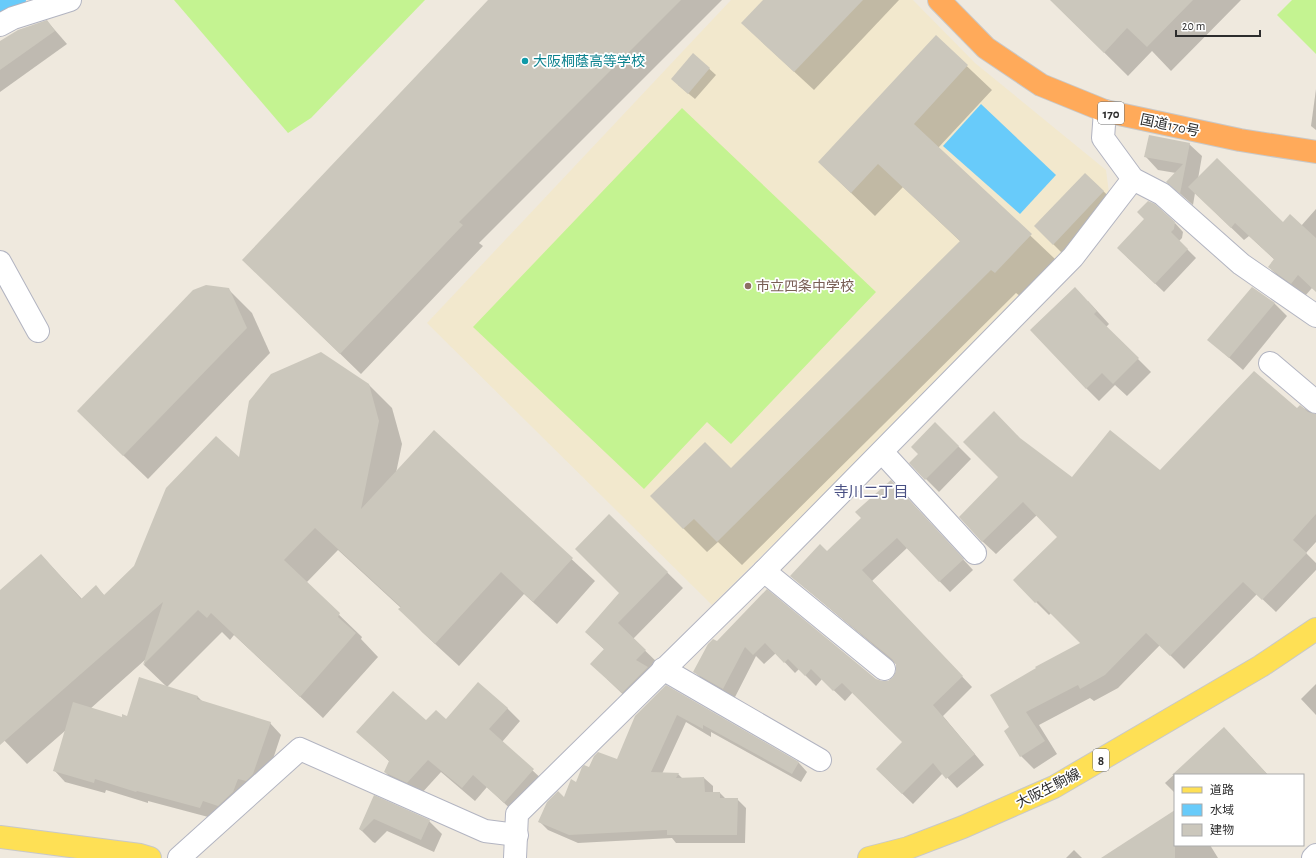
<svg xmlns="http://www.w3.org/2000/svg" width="1316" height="858" viewBox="0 0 1316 858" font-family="'Alegreya Sans','Noto Sans JP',sans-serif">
<rect width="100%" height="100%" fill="#efe9de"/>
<!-- education -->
<polygon fill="#f2e8cd" points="731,0 913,0 975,63 1106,170 1109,193 1071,249 712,605 427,323"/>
<!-- pitch -->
<g fill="#c4f391">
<polygon points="174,0 425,0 311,118 288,133"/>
<polygon points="1292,0 1316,0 1316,54 1277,15"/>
<polygon points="682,108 876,292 731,444 707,422 644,489 473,327"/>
</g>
<!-- water -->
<polygon fill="#68cbfa" points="981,104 1056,175 1020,214 943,146"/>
<!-- shadow -->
<g fill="#0003">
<polygon points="489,0 722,0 479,243 483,246 361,374 264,280"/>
<polygon points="764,0 899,0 814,90 761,41"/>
<polygon points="1051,0 1241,0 1171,71 1152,51 1128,76"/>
<polygon points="47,21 67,44 0,92 0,43"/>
<polygon points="936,37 992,90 938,148 1055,259 1020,296 1016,293 742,565 718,542 707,552 651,496 731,469 961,242 903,187 875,216 819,162"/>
<polygon points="693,54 716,75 695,99 678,85"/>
<polygon points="1316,89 1316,130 1311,126"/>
<polygon points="1189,144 1202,156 1198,179 1283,223 1301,226 1316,209 1316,291 1312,288 1305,296 1282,280 1269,267 1275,260 1249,236 1244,240 1195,193 1193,205 1167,182 1176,173 1158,170 1146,157"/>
<polygon points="1085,174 1117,204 1066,257 1035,226"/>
<polygon points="1175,223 1183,232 1182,238 1179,241 1196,258 1164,292 1127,257"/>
<polygon points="1252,288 1275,304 1287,316 1243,370 1209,340"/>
<polygon points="228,289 252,313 270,353 148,479 102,435"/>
<polygon points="1088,301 1109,324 1106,327 1151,372 1127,396 1115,385 1099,401 1086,388"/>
<polygon points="369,385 392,408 402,444 396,473 434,431 595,581 557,624 524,594 459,666 422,632 401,608 338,550 306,583 362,637 361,639 378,657 323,718 234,635 230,640 222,632 167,687 144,665 146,659 90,709 122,718 128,717 140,679 198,697 203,702 270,723 281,735 264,786 212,818 148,801 148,803 106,790 105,793 65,782 54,770 66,730 27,764 0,736 0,591 41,555 82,599 96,587 105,596 240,459"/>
<polygon points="1300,406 1316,415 1316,542 1306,553 1316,563 1316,570 1276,612 1257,594 1184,669 1160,645 1118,688 1094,701 1090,698 1039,725 1057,754 1034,769 1021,756 1011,727 1082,643 1051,613 1049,615 1014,580 1059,537 1037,515 996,554 982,541 999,477 1022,441 1072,478 1160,471 1297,410"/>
<polygon points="935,423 971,459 939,492 910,463 920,454"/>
<polygon points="901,492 973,570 950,592 907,548 872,581 972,687 943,716 984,765 957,788 943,773 913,804 888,780 903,742 853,692 845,701 822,679 816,686 799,669 795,673 776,653 764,664 756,656 734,699 705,682 695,672 717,643 767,591 876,680 882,682 888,682 894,678 897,671 896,664 791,576 827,553"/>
<polygon points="609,515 683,588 633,639 661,666 638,709 607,679 605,650 586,632 620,593"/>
<polygon points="1316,684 1316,715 1301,699"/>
<polygon points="666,686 799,763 807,772 801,782 711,732 711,737 686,722 662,774 678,774 683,779 704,778 713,786 713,793 720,793 726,799 737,799 746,808 745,843 676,843 672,838 578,843 548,830 539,821 565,798 589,768 617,761"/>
<polygon points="507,708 520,721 502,742 546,783 517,815 487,787 475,801 441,772 420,795 398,785 385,772 390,762 358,732 446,720"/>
<polygon points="1224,728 1268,775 1175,775 1175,793 1165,783"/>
<polygon points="374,797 429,821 442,834 434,852 387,831 375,843 373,842 360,829"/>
<polygon points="1175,811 1175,845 1210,845 1218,858 1103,858"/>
<polygon points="1074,850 1082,858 1066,858"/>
</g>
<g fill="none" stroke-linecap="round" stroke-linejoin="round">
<!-- river -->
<polyline stroke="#68cbfa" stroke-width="50" points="0,0 1,0"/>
</g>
<!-- building -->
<g fill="#cbc7bc">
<polygon points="488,0 681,0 459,222 463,225 340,354 242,260"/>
<polygon points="763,0 863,0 794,72 741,23"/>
<polygon points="1050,0 1193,0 1147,47 1127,28 1104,53"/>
<polygon points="47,20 55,31 0,70 0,41 18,30"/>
<polygon points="936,35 968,65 914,124 1032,234 995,273 991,270 717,542 694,519 683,529 650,496 705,442 731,468 960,241 878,164 851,193 818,162"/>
<polygon points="693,53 710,68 688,94 671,79"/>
<polygon points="1149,135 1190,143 1180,194 1166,182 1183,164 1144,157"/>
<polygon points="1217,158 1283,222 1290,214 1316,238 1316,292 1298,275 1291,284 1268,267 1274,259 1235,223 1231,228 1188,187"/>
<polygon points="1085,173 1104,191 1053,245 1034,226"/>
<polygon points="1148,201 1155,204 1175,222 1174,229 1171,232 1188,249 1155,284 1117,248 1144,219 1137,212"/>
<polygon points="206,285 229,288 247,328 123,456 77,411 193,290"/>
<polygon points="1075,287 1097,311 1094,314 1139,358 1113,384 1102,373 1086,389 1030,330"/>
<polygon points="1252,287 1275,303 1229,358 1207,340"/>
<polygon points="321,352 369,384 379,421 361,509 434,430 573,558 533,602 501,572 435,644 398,609 401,607 315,528 284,560 340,613 338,617 356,633 300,697 211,613 207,618 198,610 143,665 163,602 0,745 0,590 41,554 81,599 96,585 104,595 134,566 166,488 216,436 239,457 249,401 271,374"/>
<polygon points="1254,371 1297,408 1300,405 1308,412 1316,414 1316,514 1293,540 1307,553 1262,600 1243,582 1170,656 1146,633 1105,675 1080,689 1078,685 1026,712 1045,741 1020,757 1004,731 1009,727 990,695 1036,668 1035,667 1080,643 1038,601 1035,603 1013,580 1057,537 1023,502 982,542 959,517 998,477 963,442 994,411 1020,438 1072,477 1110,430 1160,470"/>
<polygon points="935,422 959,446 925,480 909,463 918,454 911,447"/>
<polygon points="891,480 964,559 939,582 897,538 862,570 963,676 933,705 975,754 946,779 933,763 902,794 876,769 902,742 842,683 833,691 811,669 805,676 788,659 784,663 765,643 753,655 745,647 723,689 693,672 708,644 713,639 717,641 767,589 876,679 882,681 888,681 893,677 896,671 896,664 892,659 790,576 820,544 827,551 861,518 855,512"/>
<polygon points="609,514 668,572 618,623 646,650 636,660 648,667 622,693 590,664 604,649 585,632 619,593 575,549"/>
<polygon points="139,677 198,696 197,699 271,722 253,774 246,781 238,779 233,792 218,806 203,801 200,808 137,791 136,792 95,779 94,783 53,771 73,702 122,717 122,714 127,716"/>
<polygon points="478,682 508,708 489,729 534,769 504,803 473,775 462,788 428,760 407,783 384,772 389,761 356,732 393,691 426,720 436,710 446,719"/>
<polygon points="666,685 799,762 792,774 703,725 703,729 677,715 651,772 679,773 676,778 704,777 705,792 720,792 720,798 738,798 737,835 667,835 667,830 569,835 538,822 547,802 558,791 564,797 571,779 576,782 582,767 584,765 589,767 594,756 598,752 617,759 635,716"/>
<polygon points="1224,727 1268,775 1172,775"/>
<polygon points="374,795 430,820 421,840 374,819 362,831 359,829"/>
<polygon points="1175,810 1175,858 1101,858"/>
</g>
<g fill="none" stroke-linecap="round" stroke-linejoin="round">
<!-- minor casing -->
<g stroke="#b2b4c1" stroke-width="24">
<g id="minor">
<polyline points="0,25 13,18 70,0"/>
<polyline points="1105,111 1103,138 1133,179 1162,194 1241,264 1316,316"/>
<polyline points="0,262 38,331"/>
<polyline points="1270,363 1316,402"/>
<polyline points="882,452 975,553"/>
<polyline points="764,571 884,669"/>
<polyline points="663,669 820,760"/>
<polyline points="179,858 300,749 485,831 517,835"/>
<polyline points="515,858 517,814 764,571 1073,257 1133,179"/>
<polyline points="1313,858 1316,855"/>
</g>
</g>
<!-- major casing -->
<g stroke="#c8c8c8" stroke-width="24">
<g id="major">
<polyline points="0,837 140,855 150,858"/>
<polyline points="869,858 908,848 963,827 1054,787 1261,666 1316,629"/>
</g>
</g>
<!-- highway casing -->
<g stroke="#c8c8c8" stroke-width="24">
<polyline id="highway" points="939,0 986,48 1041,85 1105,111 1240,140 1316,152"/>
</g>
<!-- minor -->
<use href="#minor" stroke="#fff" stroke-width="22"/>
<!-- major -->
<use href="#major" stroke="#fee055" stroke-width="22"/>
<!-- highway -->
<use href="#highway" stroke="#ffaa5a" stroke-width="22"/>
</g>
<!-- markers -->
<circle fill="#0f9aa8" stroke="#fff" stroke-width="1.5" cx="525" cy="61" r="4"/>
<circle fill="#8d6e63" stroke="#fff" stroke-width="1.5" cx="748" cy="286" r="4"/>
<g text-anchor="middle" stroke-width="3.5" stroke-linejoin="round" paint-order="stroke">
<!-- shield labels -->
<g fill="#fff" stroke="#6c6c6c" stroke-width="1">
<rect x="1098" y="102" width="26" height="22" rx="3"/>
<rect x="1093" y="749" width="16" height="22" rx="3"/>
</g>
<g font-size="13" font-weight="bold" fill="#2d2d2d">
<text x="1111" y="118">170</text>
<text x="1101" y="765">8</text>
</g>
<!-- culture labels -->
<g font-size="14" fill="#0d838f" stroke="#fff" text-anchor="start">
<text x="533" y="66">大阪桐蔭高等学校</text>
</g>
<!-- street labels -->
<g font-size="14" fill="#2d2d2d" stroke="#fff">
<text transform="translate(1170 125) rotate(12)" y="5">国道170号</text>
<text transform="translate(1048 788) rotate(-27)" y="5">大阪生駒線</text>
</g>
<!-- education labels -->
<g font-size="14" fill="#785e54" stroke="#fff" text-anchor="start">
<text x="756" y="291">市立四条中学校</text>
</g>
<!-- neighbourhood labels -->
<g font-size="15" fill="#484f83" stroke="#fff">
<text x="871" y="497">寺川二丁目</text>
</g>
</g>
<!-- legend -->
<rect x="1174" y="774" width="130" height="72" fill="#ffffff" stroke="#ababab"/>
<rect x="1182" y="787" width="20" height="6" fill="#fee055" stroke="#ababab"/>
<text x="1210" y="794" font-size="12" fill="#2d2d2d">道路</text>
<rect x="1182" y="804" width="20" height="12" fill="#68cbfa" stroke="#ababab"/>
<text x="1210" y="814" font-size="12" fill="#2d2d2d">水域</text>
<rect x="1182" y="824" width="20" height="12" fill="#cbc7bc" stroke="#ababab"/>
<text x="1210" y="834" font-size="12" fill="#2d2d2d">建物</text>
<!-- scale -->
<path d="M1176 30v6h84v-6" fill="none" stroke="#2d2d2d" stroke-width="2"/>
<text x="1182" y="30" font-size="12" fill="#2d2d2d" stroke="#ffffff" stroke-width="3" paint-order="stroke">20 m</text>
</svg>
